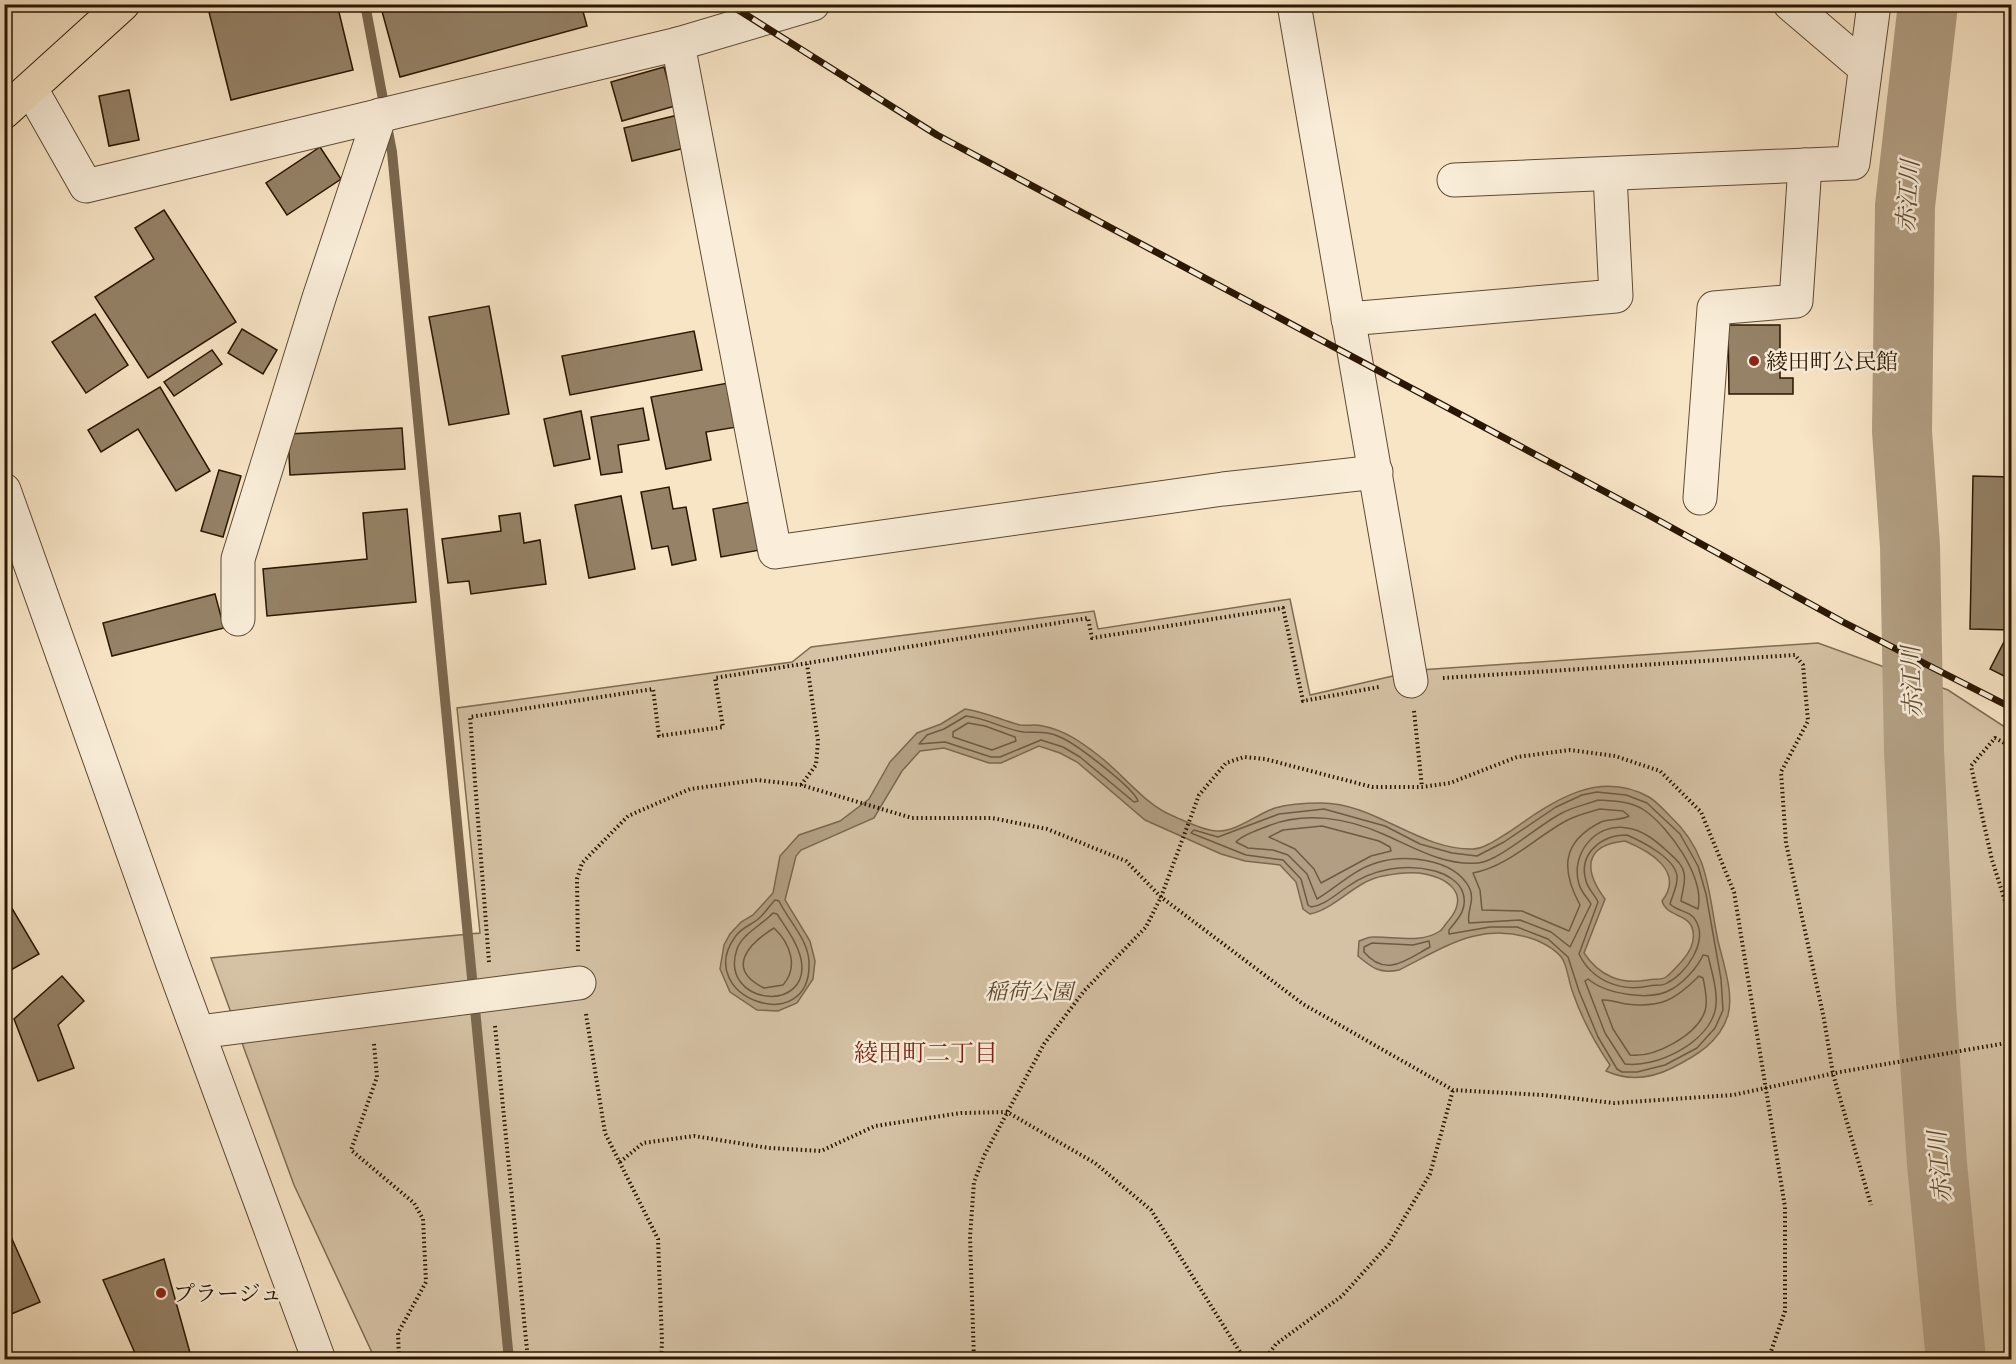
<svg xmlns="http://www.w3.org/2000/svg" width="2016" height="1364" viewBox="0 0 2016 1364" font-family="'IM FELL Great Primer','Noto Serif JP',serif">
<rect width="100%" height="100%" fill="#f8e5c6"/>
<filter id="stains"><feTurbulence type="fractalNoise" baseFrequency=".00333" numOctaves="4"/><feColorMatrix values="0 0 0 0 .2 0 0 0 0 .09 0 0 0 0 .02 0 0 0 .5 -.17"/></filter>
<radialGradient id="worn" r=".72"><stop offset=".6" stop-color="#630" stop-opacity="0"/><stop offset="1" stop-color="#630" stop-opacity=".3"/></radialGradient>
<!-- green -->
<polygon fill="#d5c2a5" stroke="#7f6c53" stroke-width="1.5" points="1290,599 1310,695 1419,670 1818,643 1948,690 2011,731 2011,1359 375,1359 294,1185 211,958 480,933 457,708 792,662 811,647 1094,611 1098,629"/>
<!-- water -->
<path fill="#b29f83" stroke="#7b684f" stroke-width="1.5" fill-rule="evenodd" d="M965 709C985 712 1001 720 1020 725 1028 726 1035 724 1043 726 1064 730 1081 742 1098 755 1123 774 1144 804 1173 816 1185 821 1204 831 1217 831 1236 832 1257 814 1275 808 1289 804 1307 803 1321 803 1376 803 1418 850 1473 849 1484 849 1499 838 1509 832 1551 803 1597 768 1649 797 1657 802 1664 810 1670 816 1710 853 1708 893 1718 941 1723 962 1734 993 1728 1015 1720 1042 1696 1056 1672 1068 1650 1079 1628 1081 1606 1071L1610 1065C1595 1043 1582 1019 1573 993 1569 983 1568 971 1564 962 1560 952 1545 944 1536 940 1482 920 1445 947 1399 970 1380 974 1372 968 1358 956L1359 941C1363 940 1368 937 1372 937 1393 936 1422 944 1440 931 1443 929 1446 923 1449 920 1471 893 1447 877 1419 873 1409 872 1393 874 1383 876 1355 881 1337 908 1310 914L1303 909 1296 882 1280 865 1245 861 1221 854 1145 820 1077 762 1060 753 1039 746 1001 763H989L944 748 920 751 902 771 874 818 801 850 796 856 785 900 810 941 815 961 813 979 797 1003 778 1011 757 1010 730 992 720 969 724 945 730 934 741 922 753 915 773 893 780 856 799 835 840 821 869 799 890 762 917 733 941 724ZM1625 841C1650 851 1685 872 1662 901 1667 918 1691 913 1693 932 1695 943 1690 952 1682 961 1677 966 1672 973 1666 977 1660 981 1654 978 1647 980 1622 985 1599 976 1584 953L1605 899C1584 871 1583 845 1625 841Z"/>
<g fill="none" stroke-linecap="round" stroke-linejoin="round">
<!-- shore -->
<g stroke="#6e5a42" stroke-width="1.5">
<path d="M966 716C987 718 1005 730 1024 732 1037 733 1048 731 1060 737 1075 743 1134 788 1138 801L1134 802 1080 757 1063 747 1041 740 1000 757H991L945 742 919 744 927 735 944 729Z"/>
<polygon points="968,723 985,726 1015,737 1016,741 992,750 953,737 953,732"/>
<path d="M1597 792 1626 795 1647 803 1680 834 1698 866 1706 894 1721 979 1723 1010 1715 1028 1697 1048 1665 1065 1637 1072H1622L1617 1069 1598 1037 1579 991 1568 957 1548 939 1517 927H1490L1449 934V930C1458 919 1468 909 1463 893 1460 882 1446 874 1435 871 1405 863 1372 869 1347 887 1335 895 1325 905 1311 907L1308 905 1301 879 1283 860 1246 855 1191 833 1194 830 1218 837 1279 814 1324 809 1385 826 1420 844 1452 853 1477 856 1504 842 1556 807 1582 795Z"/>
<path d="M1598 800C1613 801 1631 801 1644 810 1669 827 1705 877 1698 909L1681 901C1682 892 1686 882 1684 873 1682 863 1674 858 1667 851 1656 841 1643 830 1627 828 1595 822 1570 855 1579 884 1581 892 1587 897 1591 904L1570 947 1551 932 1520 920 1469 923C1466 912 1476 900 1469 887 1453 858 1404 854 1376 863 1353 870 1336 888 1317 899L1307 874 1288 855 1273 850 1248 848 1236 842C1242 835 1258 830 1268 826 1305 811 1347 818 1383 834 1413 847 1443 866 1478 863 1499 861 1539 825 1560 814 1572 807 1585 805 1598 800Z"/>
<path d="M1600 809 1623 811 1629 816C1621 821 1610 818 1601 822 1561 842 1561 870 1580 905L1569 931 1522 911 1482 910 1480 890 1473 873C1507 867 1535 838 1564 822 1576 815 1587 813 1600 809Z"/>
<polygon points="1322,826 1379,841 1390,847 1391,851 1371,856 1321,883 1314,869 1295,849 1269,837 1283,830"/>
<path d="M1627 835C1641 841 1675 858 1677 876 1678 886 1672 896 1670 904 1678 912 1690 910 1696 921 1708 942 1686 974 1667 983 1661 987 1655 984 1649 986 1621 992 1592 981 1579 954L1598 902C1595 895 1588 889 1586 881 1578 854 1601 835 1627 835Z"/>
<path d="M775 900 779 901C788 920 808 939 809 962 812 1040 692 997 735 937 741 928 749 926 757 920 764 915 769 906 775 900Z"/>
<path d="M773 913 777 914C786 928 797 942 801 959 812 1015 718 1005 737 949 742 934 762 925 773 913Z"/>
<path d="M774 928C790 943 799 967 783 985L764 988C724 968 750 943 774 928Z"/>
<path d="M1429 941 1430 947C1406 960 1386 978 1364 952V947L1372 943 1413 945Z"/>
<path d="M1703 955 1708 956C1712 972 1719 995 1715 1011 1706 1044 1656 1068 1625 1064L1605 1033 1585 981 1588 979C1606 994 1651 1002 1672 989 1683 983 1698 967 1703 955Z"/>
<path d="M1699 976 1703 978C1705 987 1708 1002 1705 1011 1697 1035 1655 1058 1630 1055L1613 1029 1602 1000C1610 999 1618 1003 1626 1004 1661 1008 1675 1000 1699 976Z"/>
</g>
<!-- stream -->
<g stroke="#7b684f" stroke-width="10">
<polyline points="365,4 385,110"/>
<polyline points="387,126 392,152 509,1360"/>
</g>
<!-- river -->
<polyline stroke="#b29f83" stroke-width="60" points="1928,4 1905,206 1902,431 1910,546 1914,750 1926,1002 1937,1164 1956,1360"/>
</g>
<!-- building -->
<g fill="#958267" stroke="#291601" stroke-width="1.5">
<polygon points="207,4 337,4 353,70 231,100"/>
<polygon points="380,4 581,4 587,26 400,77"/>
<polygon points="664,67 675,106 622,121 611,82"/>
<polygon points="129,90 139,140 109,146 99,96"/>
<polygon points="678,115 685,148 632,161 624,128"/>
<polygon points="320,147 341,179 287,215 266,183"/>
<polygon points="164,210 236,322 148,378 95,297 154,259 135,228"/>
<polygon points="489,306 509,414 449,425 429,317"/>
<polygon points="95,314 128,365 86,393 52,342"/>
<polygon points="1728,325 1780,325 1780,378 1793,378 1793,394 1729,394"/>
<polygon points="242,329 277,350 263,374 228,353"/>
<polygon points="694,331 702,370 570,395 562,356"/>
<polygon points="212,350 222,364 174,396 164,382"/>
<polygon points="728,383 737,427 706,432 711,460 666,469 651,397"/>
<polygon points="160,387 210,471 176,491 138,429 101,452 88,430"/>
<polygon points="643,408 649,440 618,445 622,472 601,475 591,417"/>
<polygon points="581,411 590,459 554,466 544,419"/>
<polygon points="402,428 405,469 290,475 288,434"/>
<polygon points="219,470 241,476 223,537 201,531"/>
<polygon points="1973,476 2012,477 2012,630 1970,629"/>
<polygon points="669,487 673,509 686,507 696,560 672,565 668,546 652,549 641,492"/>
<polygon points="621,496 635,569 589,578 575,505"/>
<polygon points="750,502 760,550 721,557 713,509"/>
<polygon points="407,509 416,602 267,616 263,569 367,559 363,513"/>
<polygon points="520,513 524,543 540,540 546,584 471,594 469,581 448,583 442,539 501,531 499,516"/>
<polygon points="215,594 224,628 112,656 103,623"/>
<polygon points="2005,640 2012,643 2012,680 1990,669"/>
<polygon points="4,895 39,954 4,974"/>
<polygon points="62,976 84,1001 58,1025 74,1068 38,1081 14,1019"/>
<polygon points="4,1221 40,1302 4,1317"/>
<polygon points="164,1259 192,1360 138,1360 103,1280"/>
</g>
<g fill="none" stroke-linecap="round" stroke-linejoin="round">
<!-- minor casing -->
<g stroke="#5d4a32" stroke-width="35">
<g id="minor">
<polyline points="1294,4 1411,681"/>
<polyline points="1790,4 1865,68"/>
<polyline points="678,44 775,552 1223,489 1376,472"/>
<polyline points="31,89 86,186 678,44 813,4"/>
<polyline points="1454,180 1853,163 1874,4"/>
<polyline points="1348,319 1616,296 1610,175"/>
<polyline points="4,490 172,962 319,1360"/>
<polyline points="1700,498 1714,308 1796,301 1805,165"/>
<polyline points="238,619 238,559 319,298 380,115"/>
<polyline points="199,1032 579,983"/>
</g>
</g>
<!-- major casing -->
<g stroke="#291601" stroke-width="35">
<polyline id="major" points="4,112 123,4"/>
</g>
<!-- path -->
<g stroke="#291601" stroke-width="4" stroke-dasharray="1.5 3" stroke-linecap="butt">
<polyline points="1443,678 1795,655 1803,665 1808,721 1781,772 1786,843 1824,1019 1833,1074 1871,1205"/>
<polyline points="1414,711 1422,787"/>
<polyline points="2012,747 1995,738 1971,766 1992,860 2012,923"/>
<polyline points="801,785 816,765 818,741 807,664"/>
<polyline points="578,951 577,879 582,863 628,816 690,789 757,780 801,785 912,818 992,818 1047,829 1126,861 1161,897 1303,1004 1453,1090 1544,1095 1614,1103 1733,1095 1840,1072 2012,1042"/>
<polyline points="489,962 470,717 653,689 659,736 723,727 715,678 1088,618 1092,638 1283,608 1303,701 1379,687"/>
<polyline points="586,1014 605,1133 658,1239 662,1341 661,1360"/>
<polyline points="495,1026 528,1360"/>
<polyline points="374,1044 377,1077 351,1150 414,1203 423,1219 426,1282 398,1333 399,1360"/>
<polyline points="620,1162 643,1143 694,1136 769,1148 821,1151 875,1126 961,1113 1007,1112 1095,1163 1151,1210 1245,1360"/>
<polyline points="974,1360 970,1237 974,1182 985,1154 1044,1044 1084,991 1146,927 1161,897 1199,795 1226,763 1244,757 1265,759 1372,787 1422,787 1450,783 1517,757 1570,750 1615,756 1660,771 1701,812 1734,892 1785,1207 1785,1311 1768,1360"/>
<polyline points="1095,1360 1162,1360"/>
<polyline points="1264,1360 1276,1344 1342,1296 1389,1244 1430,1174 1453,1090"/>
</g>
<!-- minor -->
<use href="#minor" stroke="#faeeda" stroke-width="33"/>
<!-- major -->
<use href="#major" stroke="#f8e5c6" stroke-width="33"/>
<!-- rail casing -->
<g stroke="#291601" stroke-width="7">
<polyline id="rail" points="729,4 937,135 1643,512 1843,622 2012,708"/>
</g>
<!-- rail -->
<use href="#rail" stroke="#faeeda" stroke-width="4.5" stroke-dasharray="14" stroke-linecap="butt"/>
</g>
<!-- markers -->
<g fill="#8f2418" stroke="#faeeda" stroke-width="2">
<circle cx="1754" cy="361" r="6"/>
<circle cx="161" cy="1293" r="6"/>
</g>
<g text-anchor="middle" stroke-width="5" stroke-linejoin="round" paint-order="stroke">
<!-- poi labels -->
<g font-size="22" fill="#291601" stroke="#faeeda" text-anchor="start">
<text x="1766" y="369">綾田町公民館</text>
<text x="173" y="1301">プラージュ</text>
</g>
<!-- park labels -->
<g font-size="22" font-style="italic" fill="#5d4a32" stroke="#faeeda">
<text x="1029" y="999">稲荷公園</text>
</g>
<!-- water labels -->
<g font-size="24" font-style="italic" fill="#604d35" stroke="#faeeda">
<text transform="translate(1908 196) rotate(-86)" y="8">赤江川</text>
<text transform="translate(1912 682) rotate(-92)" y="8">赤江川</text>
<text transform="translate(1940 1167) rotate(-95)" y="8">赤江川</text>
</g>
<!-- neighbourhood labels -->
<g font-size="24" fill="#7a1f14" stroke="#faeeda">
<text x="926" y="1061">綾田町二丁目</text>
</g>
</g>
<!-- margin -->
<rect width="2016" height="1364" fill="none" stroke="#f8e5c6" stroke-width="24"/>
<rect x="6" y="6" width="2004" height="1352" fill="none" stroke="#291601" stroke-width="3"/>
<rect x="12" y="12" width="1992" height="1340" fill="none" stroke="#291601" stroke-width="1.5"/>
<rect width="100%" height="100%" filter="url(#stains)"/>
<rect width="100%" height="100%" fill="url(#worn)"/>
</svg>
